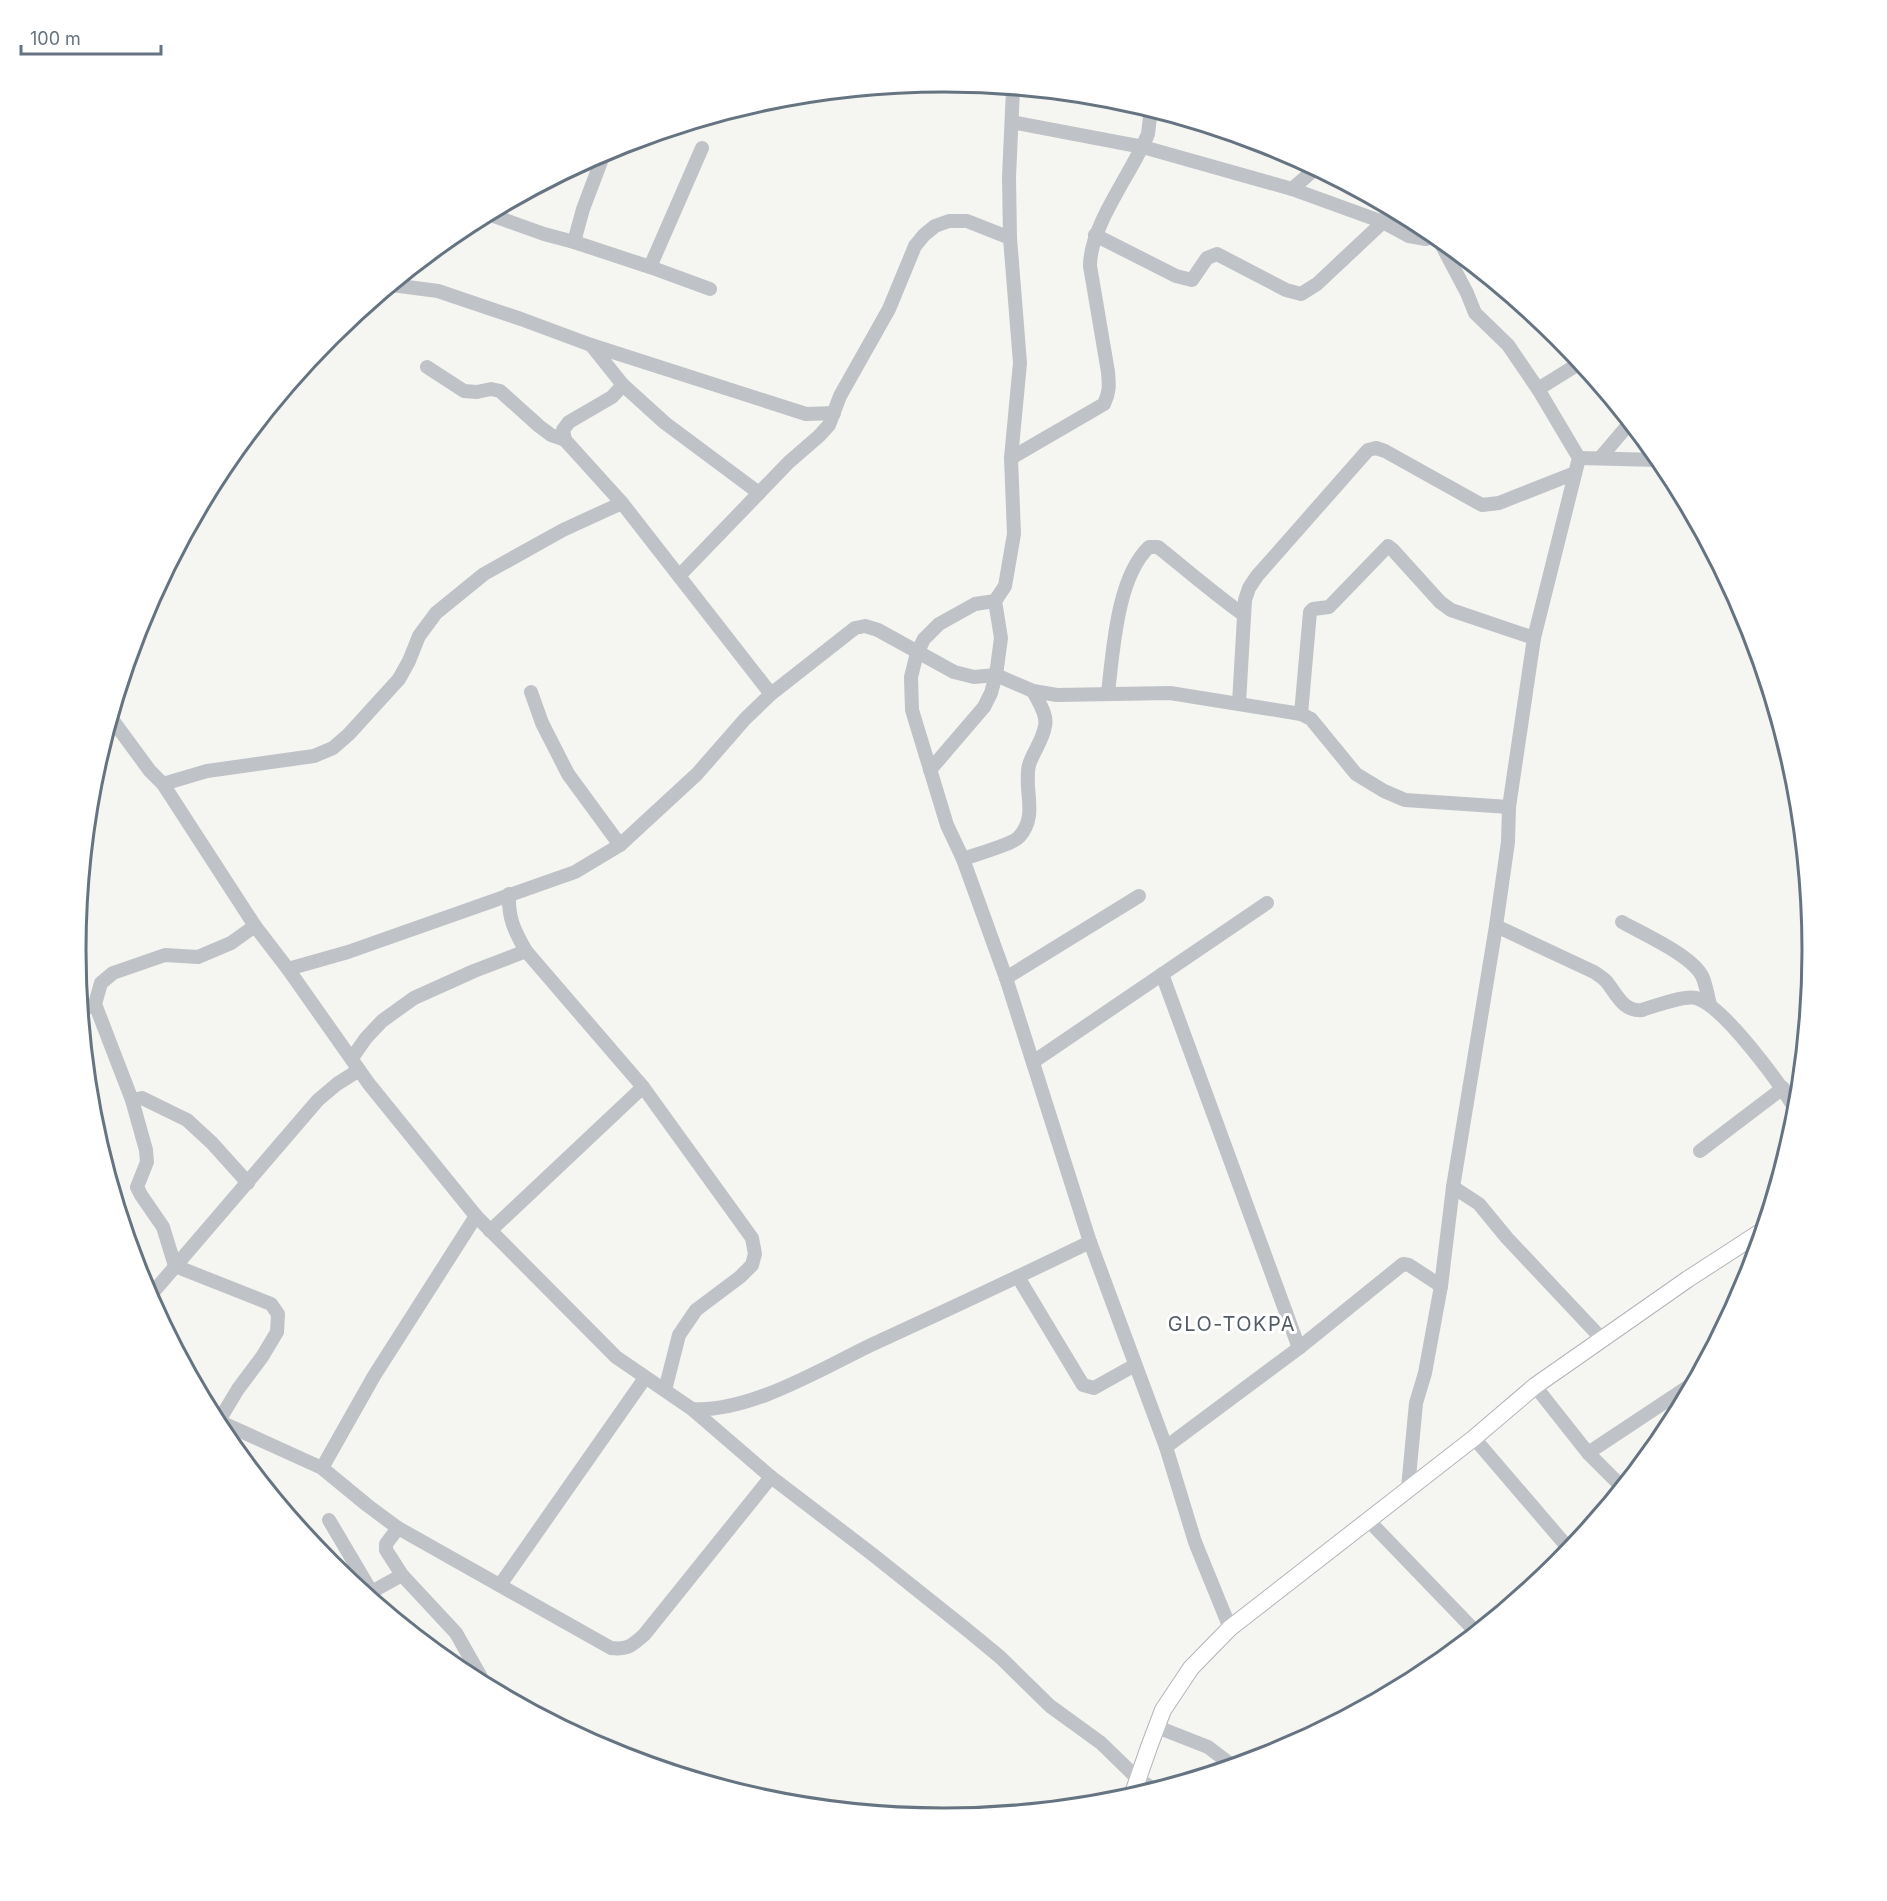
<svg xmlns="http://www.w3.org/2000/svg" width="1887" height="1901" viewBox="0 0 1887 1901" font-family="Inter,sans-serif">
<rect width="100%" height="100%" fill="#f5f5f2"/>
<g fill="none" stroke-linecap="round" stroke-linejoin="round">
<!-- major casing -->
<g stroke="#b2b6ba" stroke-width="18">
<polyline id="major" points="1132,1796 1149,1747 1163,1710 1191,1668 1230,1628 1474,1438 1535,1386 1688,1279 1762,1231"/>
</g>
<!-- minor -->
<g stroke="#bfc2c6" stroke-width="14">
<polyline points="1013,89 1009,177 1010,238 1020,363 1011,458 1014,534 1005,586 995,601 975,604 939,624 924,639 917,653 911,677 912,710 947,825 963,859 1006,978 1090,1242 1166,1447 1195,1542 1230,1628"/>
<polyline points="1012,122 1143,147 1292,189 1383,222 1409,236 1426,239 1433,234"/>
<polyline points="1292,189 1315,169"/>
<polyline points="488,214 544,234 574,242 583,209 605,151"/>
<polyline points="1095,235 1176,276 1192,280 1207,258 1217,254 1286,290 1301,294 1317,284 1383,222 1391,210"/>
<polyline points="574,242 650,267 710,289"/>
<polyline points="650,267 702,148"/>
<polyline points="392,285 438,291 521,319 591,345 806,414 834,413"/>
<polyline points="591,345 623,385 612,397 569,422 563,430 565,440 622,503 771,694"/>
<polyline points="427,367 464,391 477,392 491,389 500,391 539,426 551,435 565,440"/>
<polyline points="623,385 665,423 759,493"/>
<polyline points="1538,389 1580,363"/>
<path d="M1011 458 1104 404C1110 392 1109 384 1108 372L1090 266C1090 225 1132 173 1148 134L1150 117 1148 109"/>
<polyline points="1579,458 1659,460"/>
<polyline points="1600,458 1629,424"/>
<polyline points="679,576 789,462 819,436 829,425 840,396 889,309 915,246 924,235 935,226 949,221 967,221 1010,238"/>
<polyline points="531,692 542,723 568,774 620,845"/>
<path d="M1108 693C1113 651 1117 577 1149 547H1158C1187 570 1214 594 1244 615"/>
<polyline points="1239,703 1245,600 1249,588 1257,576 1368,450 1376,448 1385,451 1482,505 1499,503 1575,473"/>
<polyline points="1301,714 1310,612 1313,609 1329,607 1388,546 1393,550 1440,602 1451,610 1534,638"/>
<polyline points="111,718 150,771 163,784 255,926 288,969 369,1084 476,1216 616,1357 692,1409 771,1477 872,1554 966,1629 1000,1657 1050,1706 1101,1743 1138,1779 1155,1790"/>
<polyline points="930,770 984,707 991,693 996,675 1001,638 995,601"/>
<polyline points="163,784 207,771 314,756 333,748 349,734 399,679 409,661 419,636 436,613 484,574 563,530 622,503"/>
<path d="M963 859C974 855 1013 844 1019 837 1039 815 1023 790 1029 765 1033 752 1043 740 1045 726 1048 715 1038 701 1033 691"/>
<path d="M509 894C508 918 514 930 526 951L643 1087 752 1238 755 1254 752 1265 740 1277 696 1310 679 1335 665 1390"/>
<path d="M1622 922C1643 934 1694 956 1703 978 1706 986 1708 996 1710 1005"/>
<path d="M1496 926 1594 972C1598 975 1602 977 1606 981 1616 993 1623 1012 1642 1010 1655 1006 1684 995 1696 998 1724 1006 1780 1084 1796 1110"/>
<polyline points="1811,963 1809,961 1812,954"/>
<polyline points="288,969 348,952 575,872 620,845 697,774 745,719 771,694 855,628 865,626 878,630 954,672 974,677 996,675 1033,691 1057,695 1170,693 1301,714 1311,719 1356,774 1384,791 1405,800 1509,807"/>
<polyline points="1162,974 1299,1348"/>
<polyline points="1006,978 1139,896"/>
<polyline points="95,1004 132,1100 146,1150 147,1162 137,1187 141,1195 163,1227 175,1266 271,1304 278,1314 277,1332 262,1357 238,1389 217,1424"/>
<polyline points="81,1011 95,1004 101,983 113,973 165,955 198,957 231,943 255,926"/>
<polyline points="352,1058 366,1038 382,1021 414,998 474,971 526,951"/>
<polyline points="1033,1062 1267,903"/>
<polyline points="132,1100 142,1098 187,1120 212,1143 248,1183"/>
<polyline points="1700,1151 1783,1088"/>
<polyline points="1453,1187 1479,1204 1507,1238 1602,1339"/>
<polyline points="490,1231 643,1087"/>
<polyline points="1018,1277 1083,1385 1094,1388 1135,1365"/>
<polyline points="149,1297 318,1100 337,1084 359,1070"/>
<polyline points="1535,1386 1588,1453 1622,1487"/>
<path d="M692 1409C749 1413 821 1369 871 1345 945 1311 1018 1277 1090 1242"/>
<path d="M214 1419 322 1468 367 1505 398 1528 611 1648C628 1650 631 1646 644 1635L771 1477"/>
<polyline points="1474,1438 1570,1550"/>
<polyline points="1166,1447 1299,1348 1403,1264 1409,1265 1441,1286"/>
<polyline points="1588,1453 1692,1384"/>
<polyline points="322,1468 374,1376 476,1216"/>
<polyline points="1408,1488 1416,1403 1425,1373 1441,1286 1453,1187 1496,926 1508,842 1509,807 1534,638 1579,458 1538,389 1508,345 1475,313 1467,293 1438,238"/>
<polyline points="329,1520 371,1591"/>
<polyline points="1369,1521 1476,1632"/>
<polyline points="398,1528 386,1544 386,1550 402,1575 456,1633 486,1686"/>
<polyline points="500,1585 645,1378"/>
<polyline points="366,1595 402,1575"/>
<polyline points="1157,1727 1208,1747 1233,1766"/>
</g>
<!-- major -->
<use href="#major" stroke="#fff" stroke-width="16"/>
</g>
<g text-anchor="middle" stroke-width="6" stroke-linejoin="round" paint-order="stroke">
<!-- quarter labels -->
<g font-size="20" letter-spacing="1.5" fill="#545d67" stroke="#fff">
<text x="1232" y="1331">GLO-TOKPA</text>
</g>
</g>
<!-- crop -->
<path d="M0 0H1887V1901H0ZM86 950a858 858 0 1 1 1716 0a858 858 0 1 1-1716 0Z" fill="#fff" fill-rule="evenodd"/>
<path fill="none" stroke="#667481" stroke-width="3" d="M86 950a858 858 0 1 1 1716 0a858 858 0 1 1-1716 0Z"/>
<!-- scale -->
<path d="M21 45v9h140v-9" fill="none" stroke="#667481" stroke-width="3"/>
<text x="30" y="45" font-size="18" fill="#667481" stroke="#ffffff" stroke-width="4.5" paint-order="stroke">100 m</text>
</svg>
